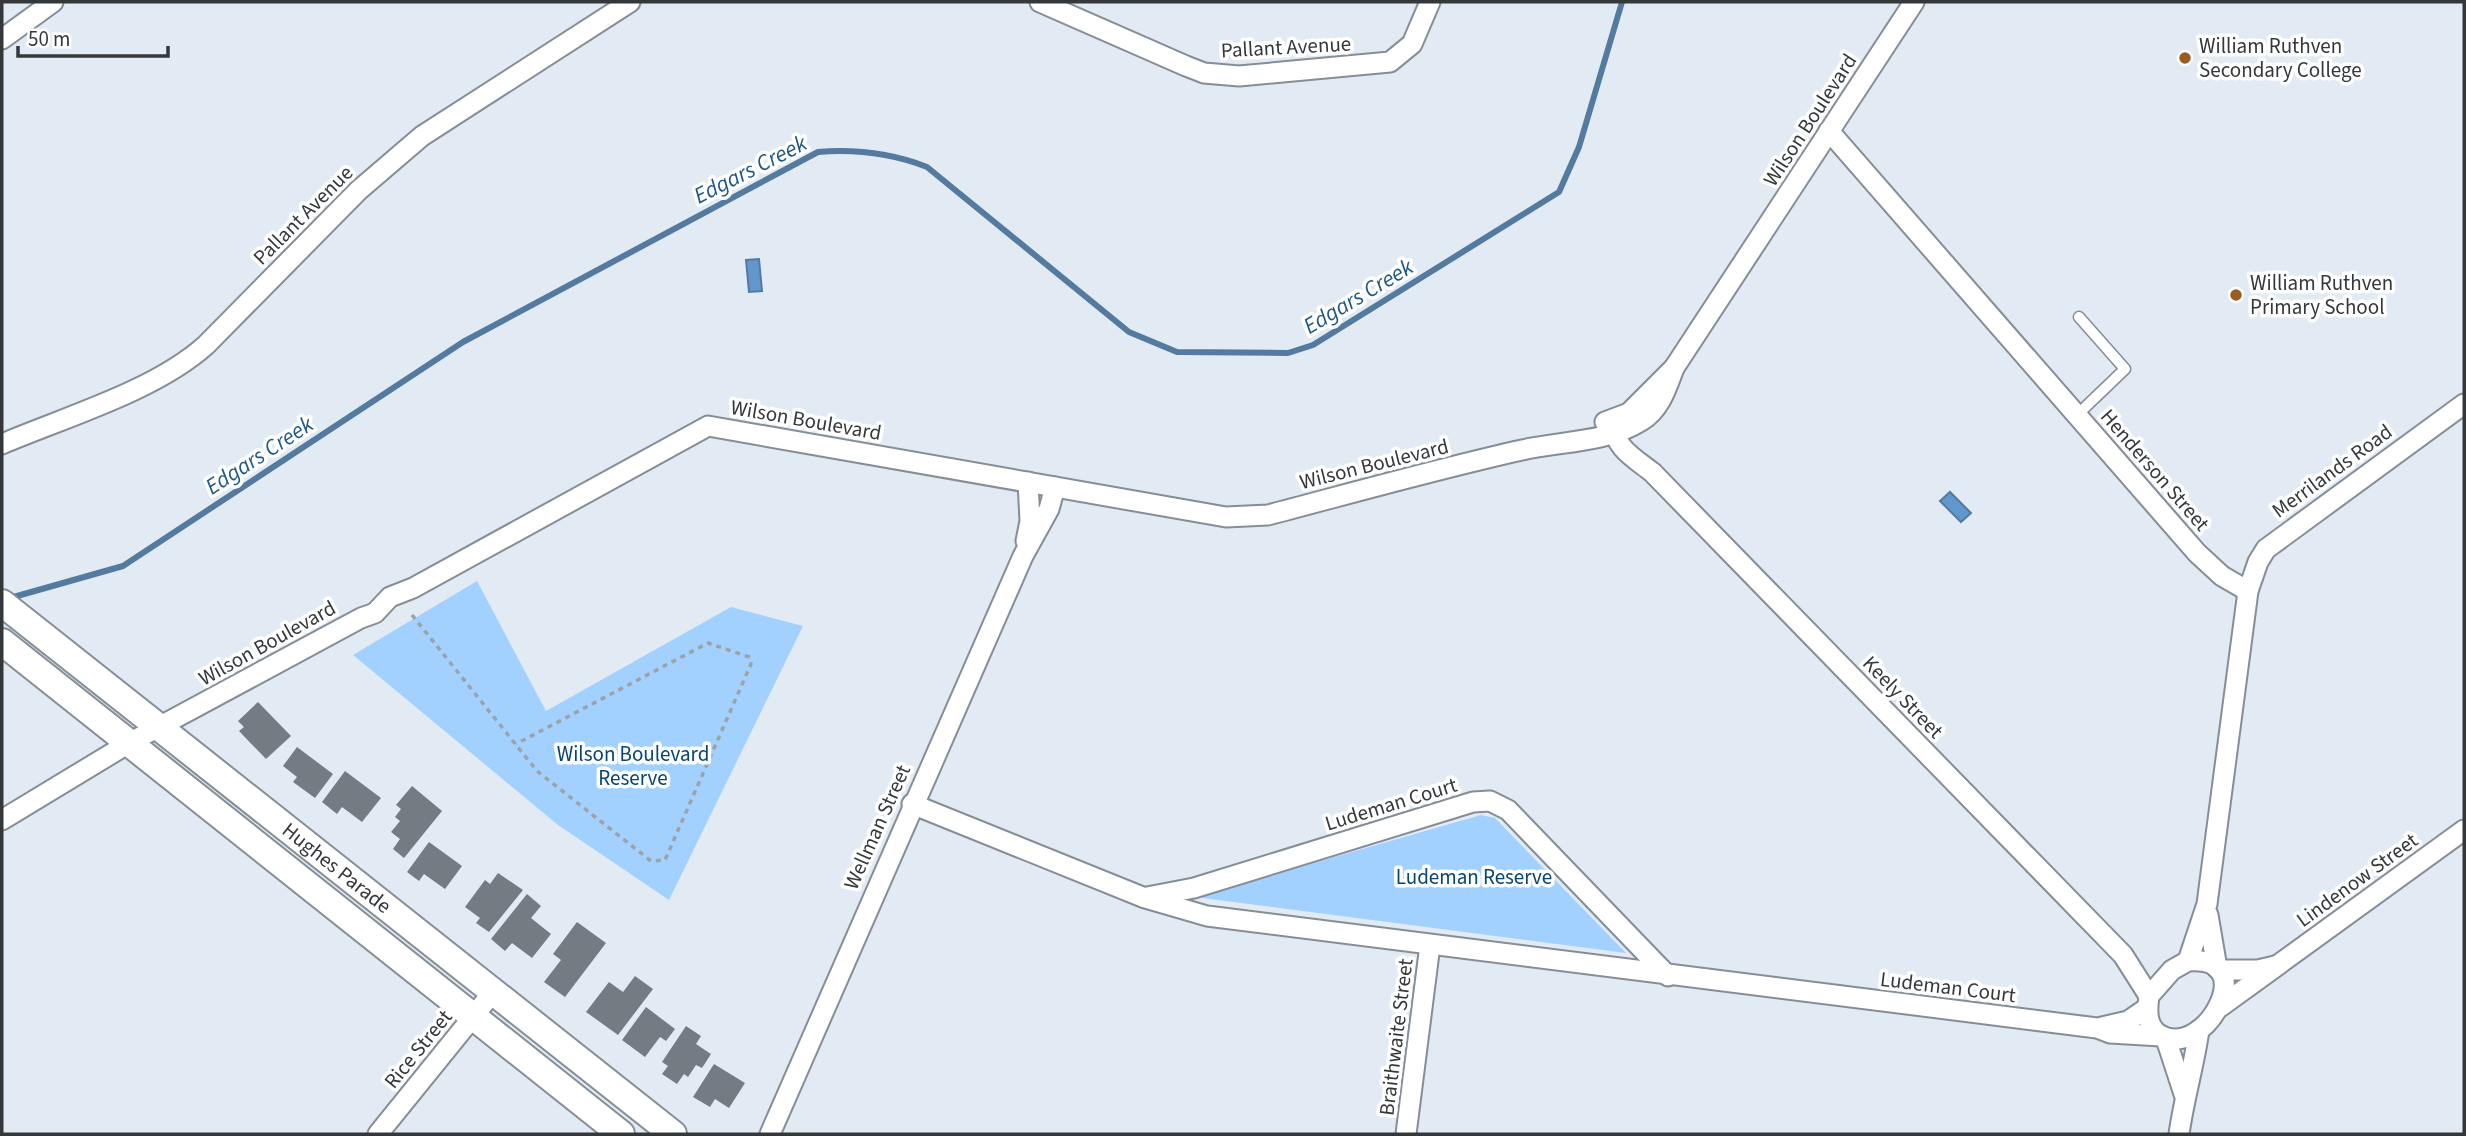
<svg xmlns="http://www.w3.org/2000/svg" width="2466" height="1136" viewBox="0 0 2466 1136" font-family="'Source Sans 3',sans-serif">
<rect width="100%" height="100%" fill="#e2ebf4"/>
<!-- green -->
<g fill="#a3d1ff">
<polygon points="477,581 546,711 731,607 803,626 669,900 558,825 353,655"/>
<polygon points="1481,815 1495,818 1626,953 1195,897"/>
</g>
<!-- water -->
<g fill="#6297cb" stroke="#547aa0" stroke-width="2">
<polygon points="759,259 762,291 749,292 746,260"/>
<polygon points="1950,492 1971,513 1961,522 1940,501"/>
</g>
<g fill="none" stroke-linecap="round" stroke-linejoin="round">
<!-- stream -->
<path stroke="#547aa0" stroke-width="6" d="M10 598 123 566 463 342 818 152C856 149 891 153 927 167L1129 332 1177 352 1288 353 1313 345 1559 192 1579 147 1622 2"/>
</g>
<!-- building -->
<g fill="#747b83">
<polygon points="258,702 291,736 266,759 239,731 244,727 238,721"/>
<polygon points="297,747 333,774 315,798 293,782 297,777 283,766"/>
<polygon points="345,771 381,798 362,822 342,807 337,814 322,802"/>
<polygon points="412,786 442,811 404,858 393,849 400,839 391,832 400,821 395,817 401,809 396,805"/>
<polygon points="429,842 462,866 445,889 424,874 419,881 407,872"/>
<polygon points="498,873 523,890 489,932 476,923 480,918 465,907 485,880 490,884"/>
<polygon points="527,894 541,906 531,918 551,934 532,958 512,943 505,951 491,939"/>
<polygon points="577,922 606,943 565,997 544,982 561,960 553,954"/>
<polygon points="635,976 653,989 618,1035 586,1012 609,982 623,992"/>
<polygon points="646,1007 675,1029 666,1041 660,1037 645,1057 622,1040"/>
<polygon points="686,1026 701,1036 696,1044 711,1054 702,1068 696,1065 688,1077 684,1074 677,1084 662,1074 668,1066 662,1062"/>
<polygon points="714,1064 745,1083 729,1108 715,1099 710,1107 693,1097"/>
</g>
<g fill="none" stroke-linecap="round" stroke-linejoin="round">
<!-- lane casing -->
<g stroke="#858d96" stroke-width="13">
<polyline id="lane" points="2076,416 2125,369 2079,317"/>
</g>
<!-- street casing -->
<g stroke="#858d96" stroke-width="23">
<g id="street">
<polyline points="1040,2 1186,66 1204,73 1239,76 1390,62 1412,44 1430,2"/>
<polyline points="2,39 53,2"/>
<polyline points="1829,131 2197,553 2222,576 2248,591 2207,904 2188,961"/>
<polyline points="1605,422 1629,413 1674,368 1914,2"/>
<path d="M1614 423C1613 447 1634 458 1652 472L2123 955 2149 996"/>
<path d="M2 444C65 417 155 391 206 345L359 190 422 136 630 2"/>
<polyline points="1026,541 1030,521 1028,482"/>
<polyline points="2248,591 2258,562 2266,549 2464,404"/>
<polyline points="912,804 1145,898 1207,916 2097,1028 2110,1033 2161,1036"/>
<path d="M2 820 129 743 361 618 375 613 390 597 413 588 708 426 1226 517 1268 515C1352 493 1437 469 1522 450 1561 441 1606 443 1641 421 1660 410 1667 387 1674 368"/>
<polyline points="1147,897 1194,888 1473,802 1490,801 1508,810 1668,976"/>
<polyline points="2208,915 2217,968"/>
<path d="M2188 961C2263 954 2205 1061 2160 1035 2146 1027 2147 1010 2149 996L2172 970Z"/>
<polyline points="2219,970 2258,970 2275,966"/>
<polyline points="2220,1007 2464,830"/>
<polyline points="2102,1027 2128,1021 2147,1008"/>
<polyline points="2166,1039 2184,1094"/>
<polyline points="378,1134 493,992"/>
<polyline points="770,1134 1023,556 1049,509 1055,487"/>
<polyline points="1406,1134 1430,945"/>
<path d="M2179 1134C2184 1098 2194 1066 2199 1030"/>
</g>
</g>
<!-- secondary casing -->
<g stroke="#858d96" stroke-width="30">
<g id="secondary">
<path id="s1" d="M2 603 673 1134"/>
<polyline points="2,642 621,1134"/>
</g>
</g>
<!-- path -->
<polyline stroke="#9ba2a8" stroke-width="3.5" stroke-dasharray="5 5" stroke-linecap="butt" points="412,615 537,771 651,861 665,860 751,664 749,657 708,643 516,744"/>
<!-- lane -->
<use href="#lane" stroke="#fff" stroke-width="10"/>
<!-- street -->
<use href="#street" stroke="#fff" stroke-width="19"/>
<!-- secondary -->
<use href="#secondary" stroke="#fff" stroke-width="26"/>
</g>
<!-- markers -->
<g fill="#9b5c23" stroke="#fff" stroke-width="2.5">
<circle cx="2185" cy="58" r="7"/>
<circle cx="2236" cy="295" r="7"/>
</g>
<g text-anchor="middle" stroke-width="7" stroke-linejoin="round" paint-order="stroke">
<!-- poi labels -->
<g font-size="21" fill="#35383b" stroke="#fff" text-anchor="start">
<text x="2199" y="53">William Ruthven<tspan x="2199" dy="24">Secondary College</tspan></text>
<text x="2250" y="290">William Ruthven<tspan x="2250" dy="24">Primary School</tspan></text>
</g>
<!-- street labels -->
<g font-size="21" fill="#35383b" stroke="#fff">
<text transform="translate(1286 47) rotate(-3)" y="7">Pallant Avenue</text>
<text transform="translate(1810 120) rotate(-57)" y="7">Wilson Boulevard</text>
<text transform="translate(303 215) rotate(-45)" y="7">Pallant Avenue</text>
<text transform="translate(806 420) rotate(10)" y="7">Wilson Boulevard</text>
<text transform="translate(1374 464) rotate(-14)" y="7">Wilson Boulevard</text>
<text transform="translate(2155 470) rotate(49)" y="7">Henderson Street</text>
<text transform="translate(2332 471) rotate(-36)" y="7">Merrilands Road</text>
<text transform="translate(267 643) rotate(-29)" y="7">Wilson Boulevard</text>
<text transform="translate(1903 697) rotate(46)" y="7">Keely Street</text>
<text transform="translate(1391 804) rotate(-17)" y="7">Ludeman Court</text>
<text transform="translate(877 827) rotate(-66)" y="7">Wellman Street</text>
<text dy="7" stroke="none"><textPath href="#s1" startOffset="427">Hughes Parade</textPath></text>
<text transform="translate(2357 880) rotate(-36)" y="7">Lindenow Street</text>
<text transform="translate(1948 987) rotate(7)" y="7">Ludeman Court</text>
<text transform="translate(1396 1037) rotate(-83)" y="7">Braithwaite Street</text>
<text transform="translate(418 1049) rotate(-51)" y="7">Rice Street</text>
</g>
<!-- park labels -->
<g font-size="21" fill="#064576" stroke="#fff">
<text x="633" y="761">Wilson Boulevard<tspan x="633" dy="24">Reserve</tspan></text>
<text x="1474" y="884">Ludeman Reserve</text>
</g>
<!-- water labels -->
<g font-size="23" font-style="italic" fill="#1d5688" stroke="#fff">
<text transform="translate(750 169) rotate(-27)" y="8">Edgars Creek</text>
<text transform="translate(1358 296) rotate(-31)" y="8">Edgars Creek</text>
<text transform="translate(259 455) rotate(-33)" y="8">Edgars Creek</text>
</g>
</g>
<!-- border -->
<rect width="2466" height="1136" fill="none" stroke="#35383b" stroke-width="7"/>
<!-- scale -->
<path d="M18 46v10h150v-10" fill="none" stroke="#35383b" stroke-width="3.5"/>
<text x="28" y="46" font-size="21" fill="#35383b" stroke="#ffffff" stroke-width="5" paint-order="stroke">50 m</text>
</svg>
